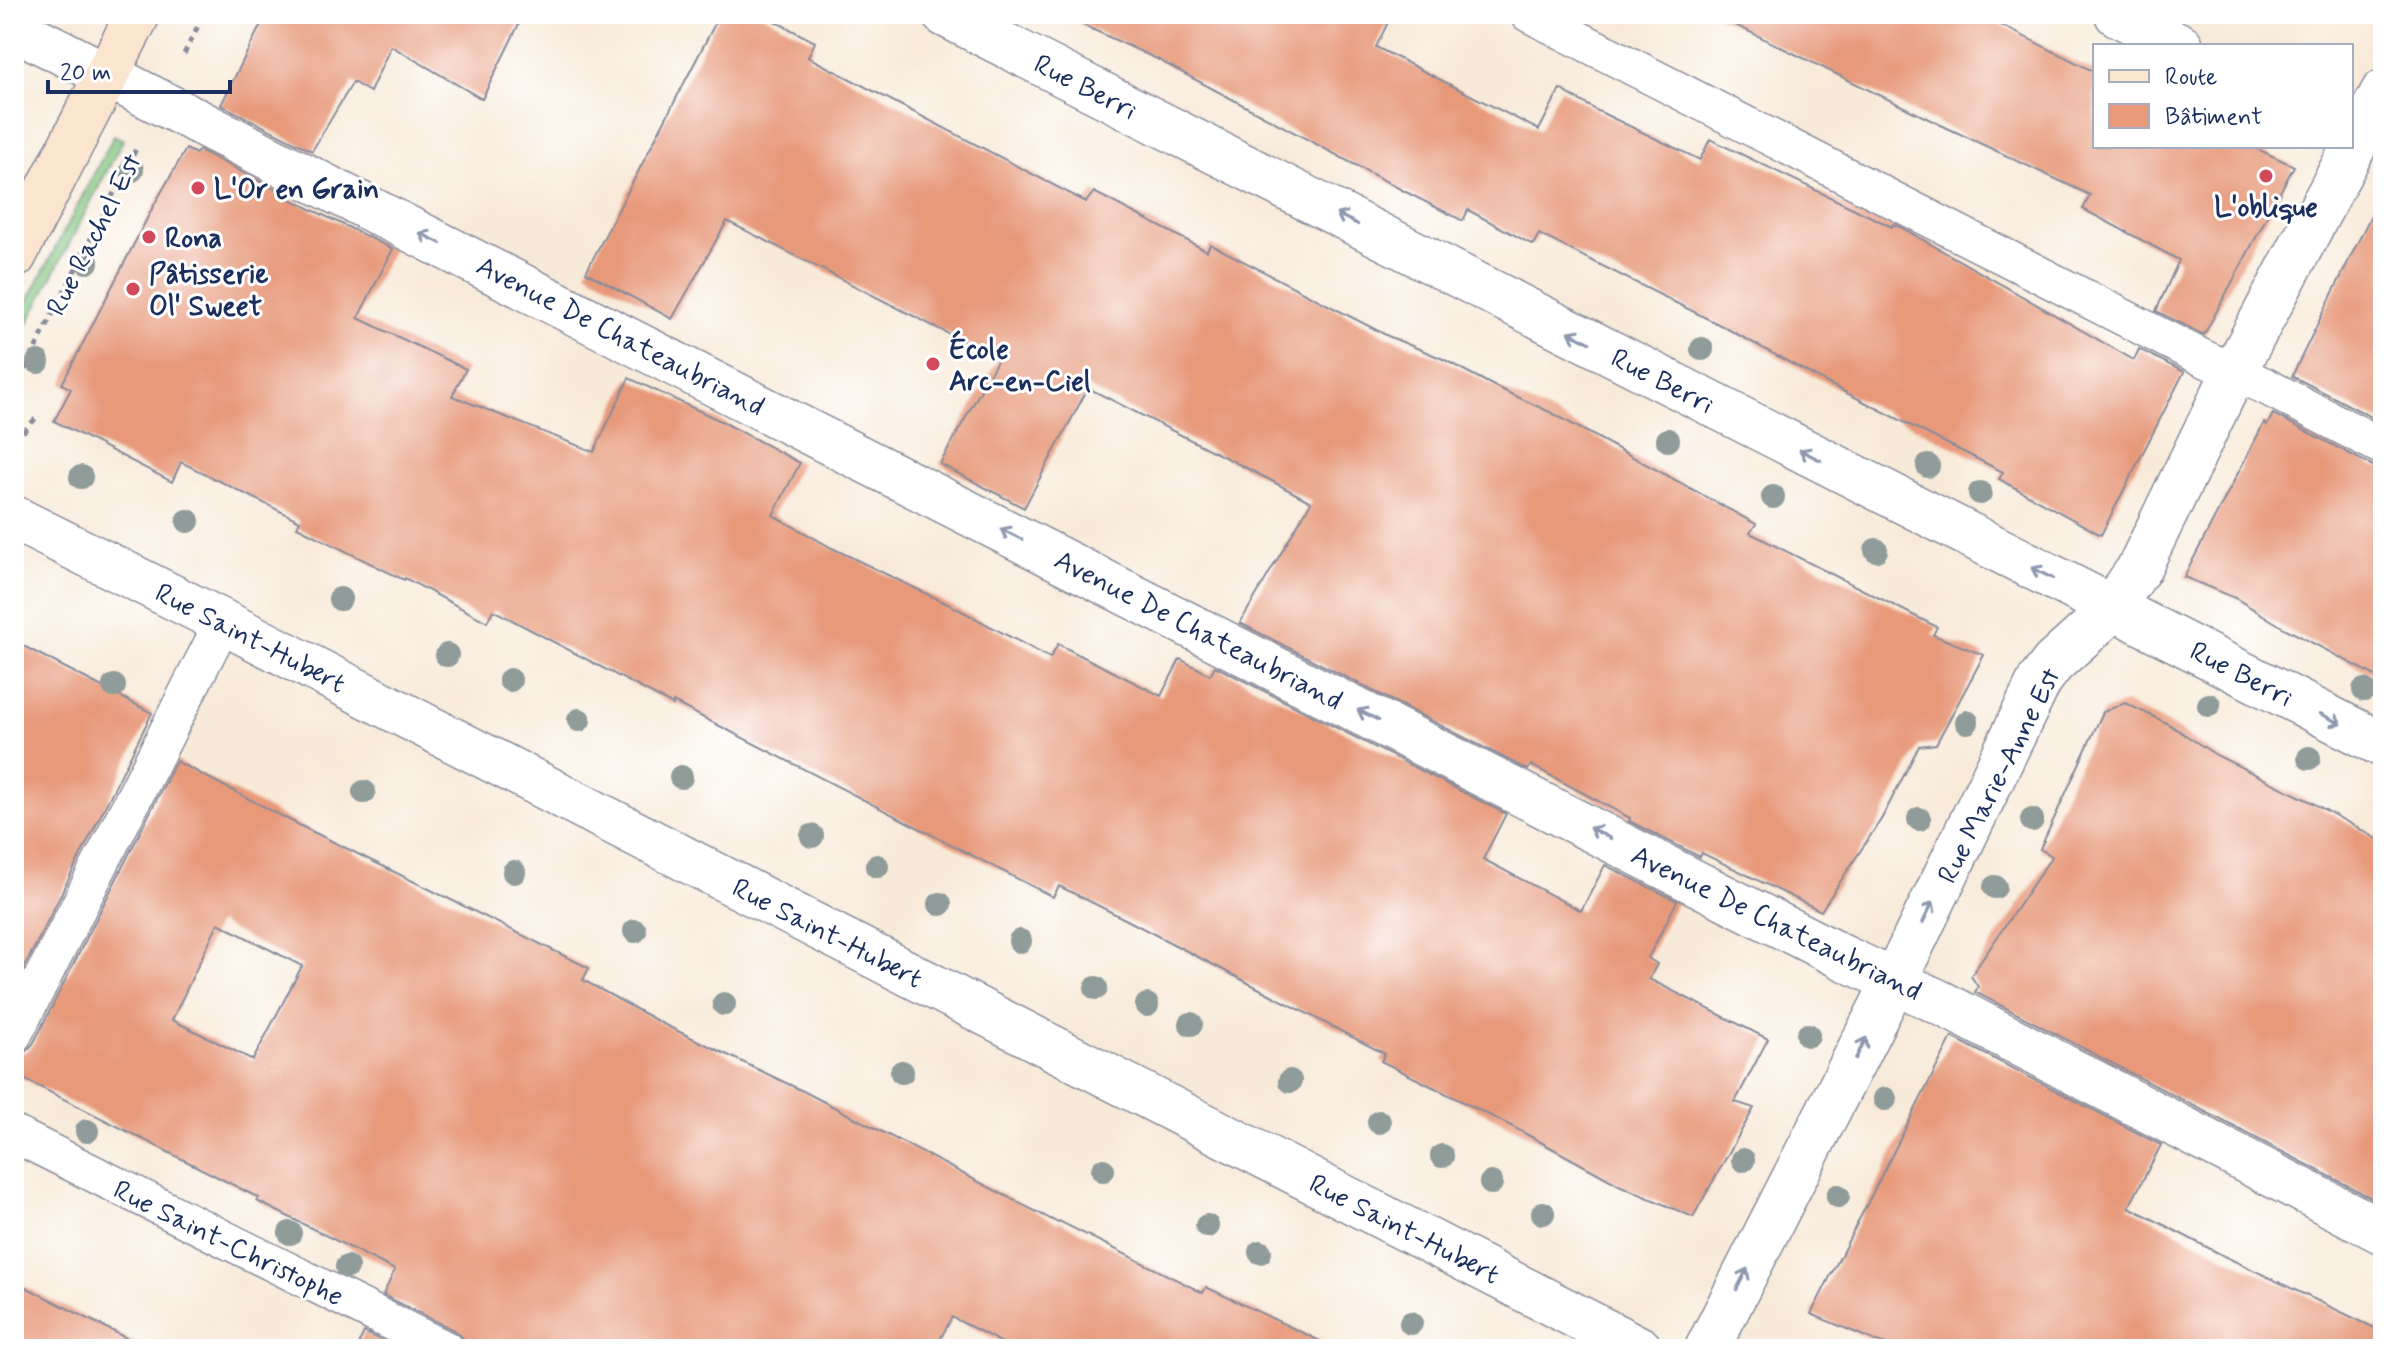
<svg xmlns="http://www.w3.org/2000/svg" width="2397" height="1363" viewBox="0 0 2397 1363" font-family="Mynerve,sans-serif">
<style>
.green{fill:#83c57d;stroke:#4f7a6e;stroke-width:2}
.building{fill:#e7997a;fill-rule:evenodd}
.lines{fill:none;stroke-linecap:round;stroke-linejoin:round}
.service-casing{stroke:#8a8c9b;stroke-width:39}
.minor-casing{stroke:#8a8c9b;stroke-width:47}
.tertiary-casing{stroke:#8a8c9b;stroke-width:47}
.secondary-casing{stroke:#8a8c9b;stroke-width:47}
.path{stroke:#8a8c9b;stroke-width:5;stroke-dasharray:6 6;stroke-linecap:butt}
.service{stroke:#fff;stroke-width:36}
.minor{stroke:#fff;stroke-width:44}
.tertiary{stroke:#fff;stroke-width:44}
.secondary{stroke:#fbe5cf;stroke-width:44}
.tree{fill:#909c9a}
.oneway{stroke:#8d97ae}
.poi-dot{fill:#d1495b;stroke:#fff;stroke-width:3}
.labels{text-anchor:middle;stroke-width:6;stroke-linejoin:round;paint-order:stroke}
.street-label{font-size:28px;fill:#1b2f5e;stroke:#fff}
.poi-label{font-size:28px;font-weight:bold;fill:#1b2f5e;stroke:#fff;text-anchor:start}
</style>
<rect width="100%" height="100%" fill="#fff"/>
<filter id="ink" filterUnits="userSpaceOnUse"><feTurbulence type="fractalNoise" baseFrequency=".0125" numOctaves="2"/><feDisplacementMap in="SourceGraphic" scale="16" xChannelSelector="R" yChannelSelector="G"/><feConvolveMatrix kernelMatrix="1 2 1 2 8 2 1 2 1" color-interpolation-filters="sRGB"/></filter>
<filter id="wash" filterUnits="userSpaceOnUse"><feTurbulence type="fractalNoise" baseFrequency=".006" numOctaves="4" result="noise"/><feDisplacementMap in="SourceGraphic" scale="32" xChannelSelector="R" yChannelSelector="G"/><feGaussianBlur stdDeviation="1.8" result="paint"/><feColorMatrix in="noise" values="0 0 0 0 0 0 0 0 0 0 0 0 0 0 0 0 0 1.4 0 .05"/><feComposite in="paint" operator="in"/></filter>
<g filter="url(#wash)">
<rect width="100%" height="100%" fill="#f8ead8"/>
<path class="green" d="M114,135L123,140L14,350V328Z"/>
<g id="blocks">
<path class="building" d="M266,14H524L482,99L391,46L370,92L353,82L312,151L221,105Z
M720,14H761L815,42L808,57L1086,202L1094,192L1207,251L1210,244L1388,336L1443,359L1494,386L1552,413L1756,524L1750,533L1937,627L1933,635L1984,655L1936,744L1919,746L1882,818L1821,911L1702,853L1700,857L1629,821L1630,818L1531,765L1528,770L1240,623L1311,502L1268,479L1088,388L1024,508L940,464L998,359L727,221L672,319L586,272Z
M1059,14H1392L1376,47L1539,130L1560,89L1598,111L1700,160L1710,139L1892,227L1893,224L1902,228L2134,360L2139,349L2184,372L2101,535L1999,479L2003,472L1827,383L1724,327L1539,234L1533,245L1468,210L1463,221L1402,190L1157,59Z
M1713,14H1979L2095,72V146H2251L2294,166L2204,335L2156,311L2179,260L2083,209L2090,195L1941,125Z
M186,149L196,154L199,150L285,194L284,196L393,249L358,318L466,369L452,396L594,452L629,378L723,422L800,463L773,515L832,548L956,608L1050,658L1058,644L1161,696L1180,659L1210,675L1215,666L1506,814L1483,859L1581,911L1605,865L1677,901L1648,958L1657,964L1649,979L1768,1039L1735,1102L1754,1108L1693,1217L1621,1186L1515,1128L1381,1061L1385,1054L1125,919L1059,886L1053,897L673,702V705L493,610L487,622L405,578L404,580L297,527L300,521L181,462L172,482L54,421L71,389L62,384L154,205Z
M2383,191V423L2292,376Z
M2273,414L2373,466L2383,468V680L2284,628L2235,598L2184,577L2264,423L2267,425Z
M14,641L152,713L14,988Z
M2125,703L2167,723L2216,755L2309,801L2383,842V1204L1975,992L1978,987L1971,976L2052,856L2040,849L2103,712Z
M176,761L297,824L589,968L583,980L663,1024L805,1092L1058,1223L1059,1221L1203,1293L1206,1287L1337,1349H1014L952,1317L935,1349H466L463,1338L454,1330L383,1295L395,1270L257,1201L259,1198L14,1074V1055L25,1052L33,1044ZM218,923L302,966L253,1060L172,1020Z
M1952,1037L2161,1145L2129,1207L2228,1258L2383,1332V1349H1895L1811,1314Z
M14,1281L51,1300L148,1349H14Z
M364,1332L398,1349H356Z"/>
</g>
</g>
<g filter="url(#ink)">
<use href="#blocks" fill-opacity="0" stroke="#8a8c9b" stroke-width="2"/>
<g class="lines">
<g class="service-casing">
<path id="service" d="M1529,14L2203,358L2265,386L2383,447
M14,1034L223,622
M14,1134L445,1349"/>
</g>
<g class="minor-casing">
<path id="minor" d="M944,14L2383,745
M2117,14L2181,46
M14,28L1842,957L1943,1004L2383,1232
M1707,1349L1894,982L2040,680L2053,663L2106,615L2138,570L2234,372L2383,92"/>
</g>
<g class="tertiary-casing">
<path id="tertiary" d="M14,518L223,622L1640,1349"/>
</g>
<g class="secondary-casing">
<path id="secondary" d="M14,256L138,14"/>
</g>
<path class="path" d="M184,54L204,14
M14,391L136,149
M23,432L39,415"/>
<use href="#service" class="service"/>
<use href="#minor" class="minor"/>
<use href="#tertiary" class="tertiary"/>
<use href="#secondary" class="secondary"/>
</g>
<g class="tree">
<circle cx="132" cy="170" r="12"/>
<circle cx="87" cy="262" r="12"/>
<circle cx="1702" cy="349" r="12"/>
<circle cx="38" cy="362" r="12"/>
<circle cx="1668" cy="440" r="12"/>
<circle cx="1928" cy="466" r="12"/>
<circle cx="81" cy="477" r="12"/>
<circle cx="1980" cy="493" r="12"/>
<circle cx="1773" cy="497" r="12"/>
<circle cx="188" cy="521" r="12"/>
<circle cx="1876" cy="550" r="12"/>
<circle cx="340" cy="599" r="12"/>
<circle cx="447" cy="655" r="12"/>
<circle cx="510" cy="680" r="12"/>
<circle cx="114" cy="686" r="12"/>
<circle cx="2364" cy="690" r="12"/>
<circle cx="2209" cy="705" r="12"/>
<circle cx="579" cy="720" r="12"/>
<circle cx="1967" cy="722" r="12"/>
<circle cx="2309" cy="758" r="12"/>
<circle cx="681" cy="777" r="12"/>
<circle cx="364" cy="792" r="12"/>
<circle cx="1919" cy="819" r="12"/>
<circle cx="2032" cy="820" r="12"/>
<circle cx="812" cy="836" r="12"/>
<circle cx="877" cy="866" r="12"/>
<circle cx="514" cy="872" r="12"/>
<circle cx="1995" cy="887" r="12"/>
<circle cx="940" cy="904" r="12"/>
<circle cx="635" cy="931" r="12"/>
<circle cx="1020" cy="941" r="12"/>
<circle cx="1096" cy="988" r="12"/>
<circle cx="724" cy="1004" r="12"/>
<circle cx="1147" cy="1005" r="12"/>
<circle cx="1191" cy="1024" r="12"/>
<circle cx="1808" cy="1035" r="12"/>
<circle cx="902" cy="1072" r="12"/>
<circle cx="1290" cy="1081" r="12"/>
<circle cx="1885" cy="1099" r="12"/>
<circle cx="1379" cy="1122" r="12"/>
<circle cx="87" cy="1131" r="12"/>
<circle cx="1442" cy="1156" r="12"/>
<circle cx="1743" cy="1160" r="12"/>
<circle cx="1103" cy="1170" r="12"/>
<circle cx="1491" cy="1183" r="12"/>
<circle cx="1838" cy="1196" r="12"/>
<circle cx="1543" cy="1213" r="12"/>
<circle cx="1207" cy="1226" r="12"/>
<circle cx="290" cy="1233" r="12"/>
<circle cx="1260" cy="1252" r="12"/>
<circle cx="347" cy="1267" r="12"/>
<circle cx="1411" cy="1323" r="12"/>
</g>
<defs><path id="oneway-shaft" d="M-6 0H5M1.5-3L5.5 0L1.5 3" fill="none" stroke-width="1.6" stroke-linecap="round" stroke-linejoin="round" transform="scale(2)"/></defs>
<g class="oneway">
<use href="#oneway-shaft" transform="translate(1347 219) rotate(-153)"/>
<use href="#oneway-shaft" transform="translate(430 238) rotate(-153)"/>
<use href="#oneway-shaft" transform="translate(1579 337) rotate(-153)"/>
<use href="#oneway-shaft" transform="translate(1810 455) rotate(-153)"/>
<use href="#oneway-shaft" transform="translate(1011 534) rotate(-153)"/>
<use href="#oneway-shaft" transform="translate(2042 573) rotate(-153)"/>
<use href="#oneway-shaft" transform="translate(1368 715) rotate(-153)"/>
<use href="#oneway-shaft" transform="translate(2331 719) rotate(27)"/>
<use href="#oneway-shaft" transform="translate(1600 833) rotate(-153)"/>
<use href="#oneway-shaft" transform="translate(1928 912) rotate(-64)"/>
<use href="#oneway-shaft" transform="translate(1861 1048) rotate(-63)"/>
<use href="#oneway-shaft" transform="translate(1742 1279) rotate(-63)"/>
</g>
</g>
<g class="poi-dot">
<circle cx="2266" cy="176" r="8"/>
<circle cx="198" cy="188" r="8"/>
<circle cx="149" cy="237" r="8"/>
<circle cx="133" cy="289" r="8"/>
<circle cx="933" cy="364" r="8"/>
</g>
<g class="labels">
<g class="street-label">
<text transform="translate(1086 86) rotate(27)" y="10">Rue Berri</text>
<text transform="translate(93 234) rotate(-63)" y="10">Rue Rachel Est</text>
<text transform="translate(621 335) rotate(27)" y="10">Avenue De Chateaubriand</text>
<text transform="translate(1663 380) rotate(27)" y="10">Rue Berri</text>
<text transform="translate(1199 629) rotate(27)" y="10">Avenue De Chateaubriand</text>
<text transform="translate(251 637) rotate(27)" y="10">Rue Saint-Hubert</text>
<text transform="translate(2242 673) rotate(27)" y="10">Rue Berri</text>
<text transform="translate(1998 775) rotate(-63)" y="10">Rue Marie-Anne Est</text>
<text transform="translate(1777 922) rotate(26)" y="10">Avenue De Chateaubriand</text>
<text transform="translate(828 932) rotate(27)" y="10">Rue Saint-Hubert</text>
<text transform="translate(1405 1228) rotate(27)" y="10">Rue Saint-Hubert</text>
<text transform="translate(229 1242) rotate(26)" y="10">Rue Saint-Christophe</text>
</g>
<g class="poi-label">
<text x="214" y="198">L'Or en Grain</text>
<text x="2266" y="216" text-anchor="middle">L'oblique</text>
<text x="165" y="247">Rona</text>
<text x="149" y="283">Pâtisserie<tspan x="149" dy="32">Ol' Sweet</tspan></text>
<text x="949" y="358">École<tspan x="949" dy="32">Arc-en-Ciel</tspan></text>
</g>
</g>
<rect width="2397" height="1363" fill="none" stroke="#fff" stroke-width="48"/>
<rect x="2093" y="44" width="260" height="104" fill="#ffffff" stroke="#a4acbf" stroke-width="2"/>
<rect x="2109" y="70" width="40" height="12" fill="#fbe5cf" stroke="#a4acbf" stroke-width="2"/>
<text x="2165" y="84" font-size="24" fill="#1b2f5e">Route</text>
<rect x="2109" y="104" width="40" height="24" fill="#e7997a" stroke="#a4acbf" stroke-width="2"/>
<text x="2165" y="124" font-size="24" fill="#1b2f5e">Bâtiment</text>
<path d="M48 80v12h182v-12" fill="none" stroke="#1b2f5e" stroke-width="4"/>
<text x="60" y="80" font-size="24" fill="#1b2f5e" stroke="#ffffff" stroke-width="6" paint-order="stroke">20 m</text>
</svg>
